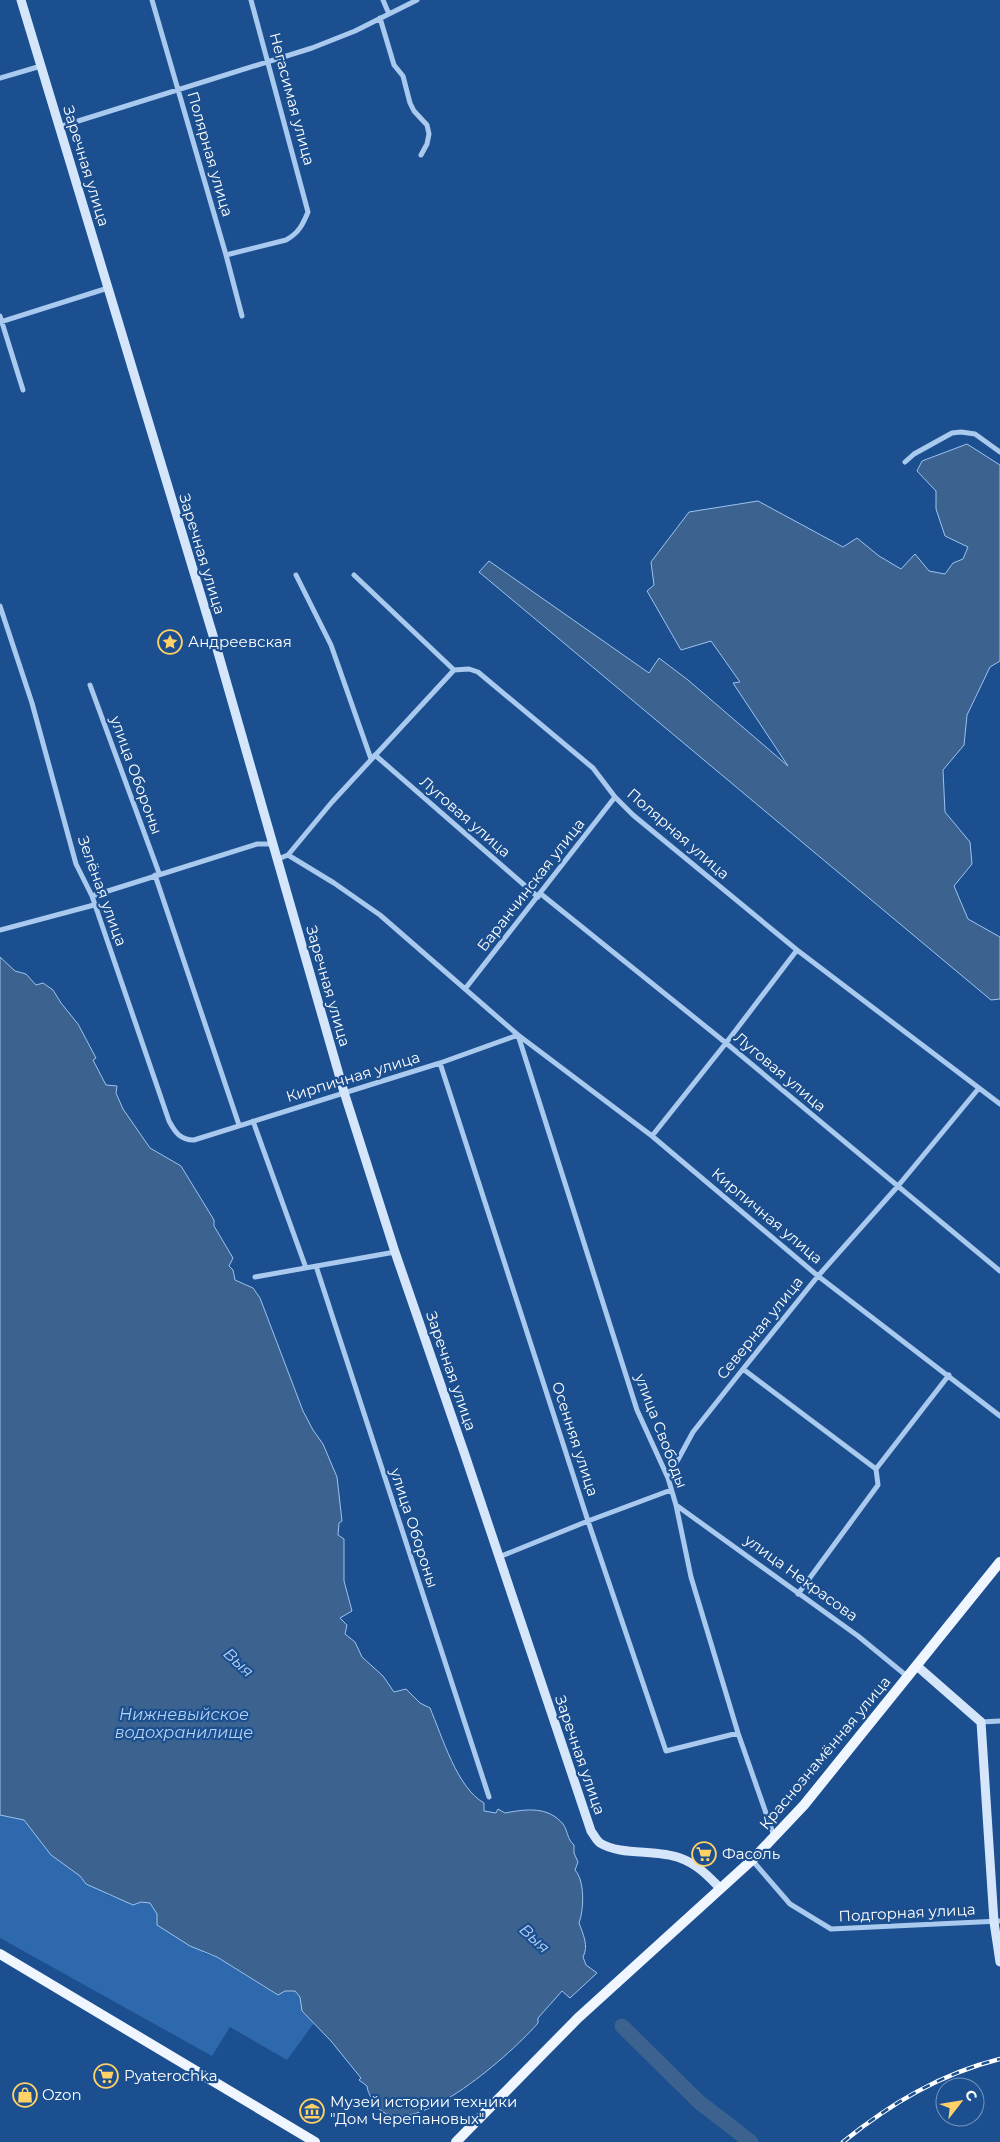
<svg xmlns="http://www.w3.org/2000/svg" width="1000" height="2142" viewBox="0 0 1000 2142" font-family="Montserrat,sans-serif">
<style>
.green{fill:#2e69ad}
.water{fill:#3c6290;stroke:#9cc4f0}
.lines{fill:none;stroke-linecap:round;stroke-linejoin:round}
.river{stroke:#3c6290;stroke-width:15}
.street{stroke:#a9c9ee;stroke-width:5}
.secondary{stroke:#d6e6fa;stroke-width:9}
.primary{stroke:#f0f6ff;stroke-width:10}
.rail-casing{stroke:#fff;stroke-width:4.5}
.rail{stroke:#1b4f8f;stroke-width:2.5;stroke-dasharray:8;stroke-linecap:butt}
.labels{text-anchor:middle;stroke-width:4.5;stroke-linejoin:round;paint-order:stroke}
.street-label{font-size:15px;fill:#fff;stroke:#1b4f8f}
.poi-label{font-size:15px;fill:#fff;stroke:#1b4f8f;text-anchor:start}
.water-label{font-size:16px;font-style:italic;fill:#b5d3f5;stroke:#1b4f8f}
</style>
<rect width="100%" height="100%" fill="#1b4f8f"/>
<path class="green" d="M0,1815L24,1820L51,1855L80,1876L86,1884L99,1889L110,1896L150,1903L157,1914L205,1954L217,1957L277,1995L285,1991H295L300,1997L302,2012L314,2023L287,2060L230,2027L212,2056L0,1938Z"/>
<path class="water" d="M967,444L1000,465V661L990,667L967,715L964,745L943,770L945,812L970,842L972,864L954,886L968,919L1000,937V999L991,1000L479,572L489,561L649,673L659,658L688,680L788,766L733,683L740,682L711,641L681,650L647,591L654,585L651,562L689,512L758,501L843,547L857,538L879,556L901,569L915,554L929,571L945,574L953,563L963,559L968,547L945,536L936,509V491L917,471L922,461Z
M0,957L15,971L26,974L36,985L43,983L53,990L61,1003L78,1024L96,1058L93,1060L106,1085L117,1086L116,1093L123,1109L150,1148L181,1166L214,1220V1226L233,1258L229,1266L233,1270L235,1280L253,1288L260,1298L303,1411L313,1430L323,1444L337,1477L342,1521L339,1523L338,1535L344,1539V1581L352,1611L340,1618L347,1625L345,1634L355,1642L362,1657L383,1676L394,1692L406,1689L420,1703L430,1708C442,1736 457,1788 484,1803V1811L496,1813L498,1809L505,1813C526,1809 548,1806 563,1824C568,1831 567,1839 574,1845V1853L578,1862L575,1870C585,1881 584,1909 579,1923C583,1934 589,1946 583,1957L586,1965L597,1973L570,1998L562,1991L538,2018V2023C515,2050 415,2142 379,2109C374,2102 368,2095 367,2086L359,2080L361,2078L331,2041L302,2011L300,1997L295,1991H285L278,1995L217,1957L190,1946L157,1925V1914L150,1903L141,1902L133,1905L86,1884L80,1876L51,1855L24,1820L0,1815Z"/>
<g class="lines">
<path class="river" d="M622,2026L699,2102L751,2142"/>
<path class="street" d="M152,0L226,255L242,316
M383,0L389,14
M380,18L394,65L403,76L410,103L414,111L427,125L429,134L427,144L421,155
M0,78L41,66
M59,127L312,48L355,31L417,0
M226,255L286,240C299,233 303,224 308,212L251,0
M0,316L23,390
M0,322L108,288
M905,462L914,454L952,433L961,432L975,434L1000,452
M296,575L331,645L371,759
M354,575L454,670L469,669L478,672L593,768L615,797L633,815L797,950L1000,1104
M0,606L32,703L76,864L92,896L169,1121C175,1132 180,1140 194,1140L440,1063L518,1035L637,1410L668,1478L676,1505L691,1577L738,1733L774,1836
M90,685L159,873
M375,755L538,897
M288,855L332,802L454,670
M278,859L288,855L334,883L380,915L518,1035L652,1136L818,1276L1000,1416
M155,875L239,1125
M541,894L726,1043L1000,1271
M92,896L257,844H273
M0,930L94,905
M465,989L615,797
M440,1063L588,1521L666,1751L738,1733
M253,1121L306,1268
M652,1136L726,1043L797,950
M316,1266L489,1797
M255,1277L395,1252
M743,1369L876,1469
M668,1478L693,1432L743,1369L818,1276L898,1186L979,1088
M676,1505L858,1636L908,1677
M499,1557L588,1521L671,1490
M798,1594L878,1485L876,1469L949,1375
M981,1722L1000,1721
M752,1860L790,1904L831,1929L1000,1921"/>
<path class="secondary" d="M21,0L215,642L344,1092L395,1252L465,1455L591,1831C594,1835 596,1840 600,1843C621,1856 656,1849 680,1858C697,1864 708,1876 720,1888
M917,1666L981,1722L994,1922L1000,1962"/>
<path class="primary" d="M0,1954L315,2142
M456,2142L578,2018L752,1860L804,1805L1000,1562"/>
<g class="rail-casing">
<path id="rail" d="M843,2142C890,2104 940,2074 1000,2059"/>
</g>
<use href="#rail" class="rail"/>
</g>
<defs>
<g id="sight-ring" transform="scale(1.25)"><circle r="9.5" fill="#1b4f8f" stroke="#ffd166" stroke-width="1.5"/><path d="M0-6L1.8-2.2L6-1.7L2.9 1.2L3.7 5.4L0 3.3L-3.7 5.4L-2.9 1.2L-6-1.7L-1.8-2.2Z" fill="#ffd166"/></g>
<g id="supermarket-ring" transform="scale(1.25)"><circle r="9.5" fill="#1b4f8f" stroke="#ffd166" stroke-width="1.5"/><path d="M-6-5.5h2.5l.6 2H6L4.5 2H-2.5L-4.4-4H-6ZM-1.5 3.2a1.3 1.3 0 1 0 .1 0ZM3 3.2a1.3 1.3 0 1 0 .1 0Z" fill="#ffd166"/></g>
<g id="shop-ring" transform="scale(1.25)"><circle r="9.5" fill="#1b4f8f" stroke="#ffd166" stroke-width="1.5"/><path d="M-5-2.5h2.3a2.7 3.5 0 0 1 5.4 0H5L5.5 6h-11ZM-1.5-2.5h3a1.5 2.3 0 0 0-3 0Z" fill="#ffd166"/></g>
<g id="museum-ring" transform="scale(1.25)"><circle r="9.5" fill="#1b4f8f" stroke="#ffd166" stroke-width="1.5"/><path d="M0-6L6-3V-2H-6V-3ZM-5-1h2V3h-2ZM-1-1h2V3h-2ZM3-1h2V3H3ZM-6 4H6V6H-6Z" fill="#ffd166"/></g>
</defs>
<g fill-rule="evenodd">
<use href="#sight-ring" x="170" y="642"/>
<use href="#supermarket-ring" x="704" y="1854"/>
<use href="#supermarket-ring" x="106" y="2076"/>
<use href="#shop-ring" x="25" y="2095"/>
<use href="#museum-ring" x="312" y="2111"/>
</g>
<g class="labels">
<g class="street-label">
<text transform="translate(292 99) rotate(75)" y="5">Негасимая улица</text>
<text transform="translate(210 154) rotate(74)" y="5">Полярная улица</text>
<text transform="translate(86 166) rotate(73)" y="5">Заречная улица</text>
<text transform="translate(202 554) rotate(73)" y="5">Заречная улица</text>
<text transform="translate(136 775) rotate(70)" y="5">улица Обороны</text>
<text transform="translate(465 817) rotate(41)" y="5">Луговая улица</text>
<text transform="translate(678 834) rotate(41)" y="5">Полярная улица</text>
<text transform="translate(531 885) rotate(-52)" y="5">Баранчинская улица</text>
<text transform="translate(102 891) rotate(70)" y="5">Зелёная улица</text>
<text transform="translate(328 986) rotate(74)" y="5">Заречная улица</text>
<text transform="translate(780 1072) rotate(40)" y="5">Луговая улица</text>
<text transform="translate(353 1077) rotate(-17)" y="5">Кирпичная улица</text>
<text transform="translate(767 1216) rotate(40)" y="5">Кирпичная улица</text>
<text transform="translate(760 1328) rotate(-51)" y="5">Северная улица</text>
<text transform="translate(451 1371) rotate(71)" y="5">Заречная улица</text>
<text transform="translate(661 1431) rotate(69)" y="5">улица Свободы</text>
<text transform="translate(575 1439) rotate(72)" y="5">Осенняя улица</text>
<text transform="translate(414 1528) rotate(72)" y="5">улица Обороны</text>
<text transform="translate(801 1578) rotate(36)" y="5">улица Некрасова</text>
<text transform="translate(825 1753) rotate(-50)" y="5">Краснознамённая улица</text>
<text transform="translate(580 1755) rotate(71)" y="5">Заречная улица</text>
<text transform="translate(907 1913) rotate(-3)" y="5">Подгорная улица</text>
</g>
<g class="poi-label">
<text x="188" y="647">Андреевская</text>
<text x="722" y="1859">Фасоль</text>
<text x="124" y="2081">Pyaterochka</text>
<text x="42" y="2100">Ozon</text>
<text x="330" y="2107">Музей истории техники<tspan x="330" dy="17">"Дом Черепановых"</tspan></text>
</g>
<g class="water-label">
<text transform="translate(239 1662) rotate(43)" y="6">Выя</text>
<text x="184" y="1720">Нижневыйское<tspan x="184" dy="18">водохранилище</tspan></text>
<text transform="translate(535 1938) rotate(43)" y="6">Выя</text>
</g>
</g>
<g transform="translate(960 2102) rotate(59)"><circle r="24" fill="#1b4f8f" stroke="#7695bc"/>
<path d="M0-4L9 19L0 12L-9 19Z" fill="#ffd166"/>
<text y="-8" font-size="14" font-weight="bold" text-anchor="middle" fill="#ffffff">С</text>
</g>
</svg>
